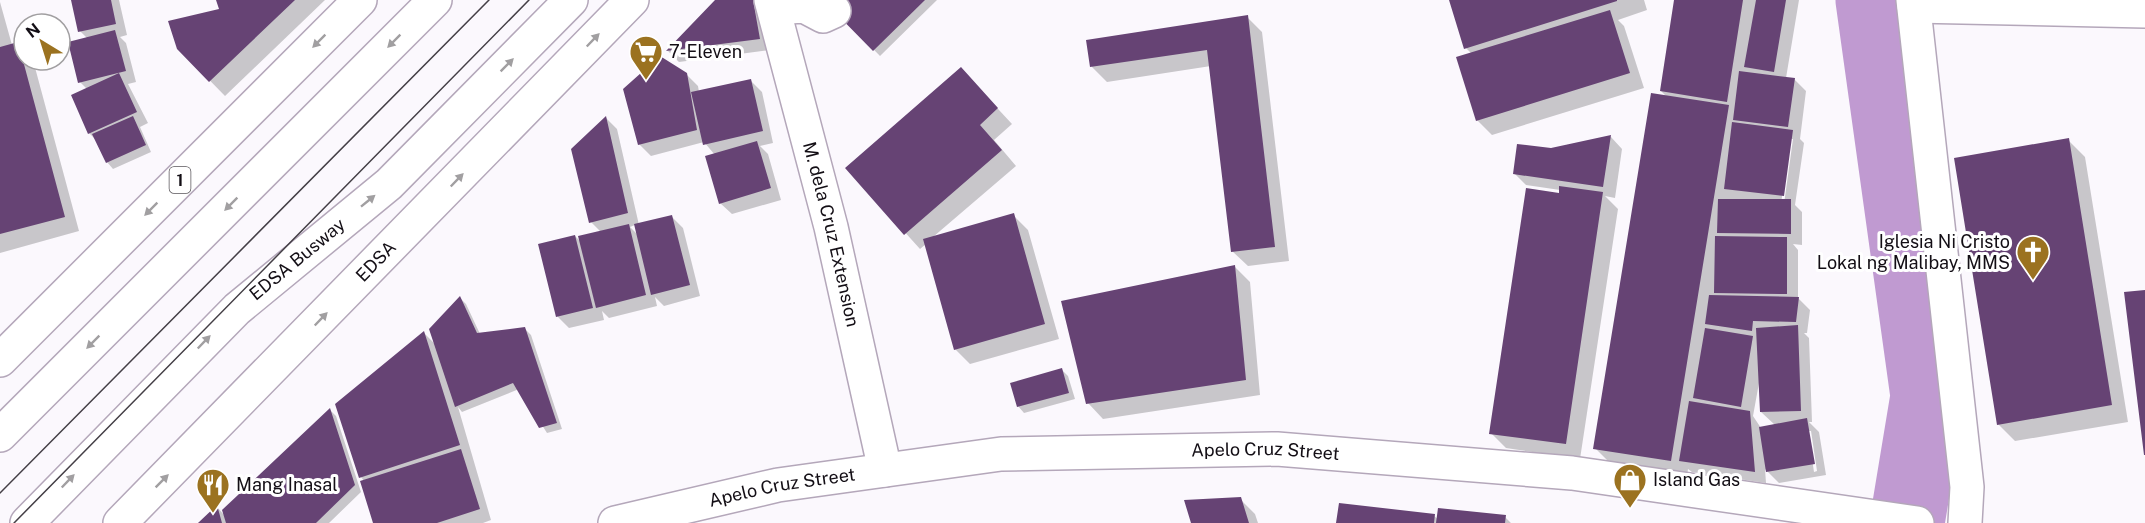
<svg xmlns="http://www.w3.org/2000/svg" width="2145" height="523" viewBox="0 0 2145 523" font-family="'Public Sans',sans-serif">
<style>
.shadow{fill:#0003;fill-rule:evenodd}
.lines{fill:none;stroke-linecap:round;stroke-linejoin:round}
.river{stroke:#c09ad1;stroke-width:75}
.building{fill:#664374}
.minor-casing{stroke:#b4a7ba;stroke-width:36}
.highway-casing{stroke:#b4a7ba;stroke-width:36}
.minor{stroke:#fff;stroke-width:33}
.highway{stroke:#fff;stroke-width:33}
.tram{stroke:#443f46;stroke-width:1.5}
.oneway{fill:#a19fa1}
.labels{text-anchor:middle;stroke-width:6;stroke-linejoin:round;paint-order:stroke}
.shield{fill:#fff;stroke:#5a565b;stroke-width:1.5}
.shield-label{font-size:16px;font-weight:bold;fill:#130e15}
.poi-label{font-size:18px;fill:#130e15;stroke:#fff;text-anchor:start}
.street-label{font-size:18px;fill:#130e15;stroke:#fff}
</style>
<rect width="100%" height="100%" fill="#fbf8fd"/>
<path class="shadow" d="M73,0H119L127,35L120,37L126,43L136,82L128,84L148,123L140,127L151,152L113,169L107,162L97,141L89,133L87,89L80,82L87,38L80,31Z
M218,0H325L225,96L178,48L221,10Z
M717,0H759L770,50L679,62L668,51Z
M825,0H937L880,56Z
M1451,0H1644L1647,10L1618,20L1624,26L1644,88L1492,135L1477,120L1472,54L1466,48Z
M1676,0H1799L1786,78L1794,79L1806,91L1800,139L1804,143L1795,205L1802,212V245L1793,244L1798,250V298L1810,310L1807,333H1804L1809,338L1812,422H1809L1819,432L1826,475L1779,483L1765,469L1766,483L1692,472L1688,469L1687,477L1612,465L1595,448L1667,97L1661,91ZM1790,139H1793L1784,204H1781ZM1759,383L1761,412L1775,425L1761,428L1753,416ZM1808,431H1811L1817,471L1814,472Z
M0,2L12,45L17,43L24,50V60H33L79,231L0,253Z
M1247,17L1262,32L1289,261L1248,266L1232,251L1211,66L1107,82L1092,67L1088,42Z
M961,69L1012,124L994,140L1016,166L933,237L1013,215L1028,230L1059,339L970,364L955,349L926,244L920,249L847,168Z
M686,74L698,86L699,92L750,80L762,92L773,143L760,146L768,154L781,200L732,214L720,203L715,155L704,142L651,156L639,144Z
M606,118L617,129L639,225L671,216L683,228L700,296L664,306L655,297L657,306L609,318L602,311L604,320L569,328L558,317L540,245L575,236L582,243L601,232L591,222ZM635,225L638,235L630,227Z
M1611,137L1622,149L1615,198L1605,196L1618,209L1580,459L1506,448L1491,433L1560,190L1526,185L1514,173L1551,150Z
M2068,140L2085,157L2128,422L2015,441L1998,424Z
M1235,267L1250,282L1260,395L1103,419L1088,403Z
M460,298L466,304L480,334L524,328L531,335L562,429L547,433L519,389L462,412L458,407L491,520L483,523H375L364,481L361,477L424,333L436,345Z
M1062,370L1068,376L1075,399L1024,413L1018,406Z
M330,410L336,416L361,492L329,523H201L217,507L225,516Z
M1240,499L1255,514L1258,523H1193Z
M1434,516L1438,519L1505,517L1511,523H1338Z"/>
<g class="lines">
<path class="river" d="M1873,0L1928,396L1907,523"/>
</g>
<path class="building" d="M71,0H111L116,24L78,32Z
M216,0H295L209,82L177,49L168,21L219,9Z
M715,0H753L760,39L666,51Z
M823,0H925L873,51Z
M1449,0H1617V1L1464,49Z
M1674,0H1743L1727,102L1660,91Z
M1756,0H1786L1774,72L1744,67Z
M1610,10L1630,73L1476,121L1456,57Z
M1248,15L1275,247L1231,252L1207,50L1090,67L1086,40Z
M115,30L126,71L78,83L68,42Z
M18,42L65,217L0,234V47Z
M660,56L687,73L697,130L638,145L623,89Z
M961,67L998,108L980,125L1002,150L904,235L845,168Z
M1739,71L1795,78L1788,127L1733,120Z
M119,73L137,112L88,134L71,95Z
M751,79L763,131L703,145L691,92Z
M1651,93L1729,105L1671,461L1593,449Z
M133,116L146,145L106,163L92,134Z
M606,116L628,213L589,223L571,149Z
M1732,122L1793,130L1784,196L1724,189Z
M1611,135L1603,187L1513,174L1517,144L1551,148Z
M2069,138L2112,405L1997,425L1954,158Z
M757,141L771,188L719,204L705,156Z
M1559,186L1603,192L1566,444L1489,434L1526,188L1559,193Z
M1718,199H1791V234L1717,233Z
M1014,213L1045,324L954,350L923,239Z
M672,215L690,285L651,295L634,224Z
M629,224L646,295L596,308L578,236Z
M575,235L593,308L556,317L538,244Z
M1715,236L1787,237V294L1714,293Z
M1235,265L1246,380L1086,404L1061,301Z
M2145,290V455H2144L2124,292Z
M1709,295L1799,297L1796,322L1753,321L1752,331L1705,324Z
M460,296L477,333L525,327L557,423L539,428L513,383L455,407L429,329Z
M1798,325L1801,411L1760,412L1756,328Z
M1705,328L1753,336L1741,407L1693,398Z
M424,331L460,445L359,478L335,404Z
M1062,368L1069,393L1017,407L1010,383Z
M1689,401L1750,411L1755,472L1679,461Z
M330,408L355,485L316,523H226L222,510Z
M1807,418L1815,464L1766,472L1759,427Z
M461,449L480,509L437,523H373L360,481Z
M1241,497L1249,523H1191L1184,500Z
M1339,503L1435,514L1434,523H1336Z
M217,505L222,523H198Z
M1438,508L1506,515L1505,523H1436Z"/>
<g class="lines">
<g class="minor-casing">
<g id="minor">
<path id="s1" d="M771,0L831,227L885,470"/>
<path d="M1913,0L1967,487L1965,523"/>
<path d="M1914,6L2145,11"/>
<path d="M774,8L804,6L823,16L834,11"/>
<path id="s2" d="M27,523L237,309L389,184L571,0"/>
<path id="s3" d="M615,523L778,485L1001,454L1277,449L1572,473L1917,523"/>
</g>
</g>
<g class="highway-casing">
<g id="highway">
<path d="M0,360L360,0"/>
<path d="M0,435L435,0"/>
<path id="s4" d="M120,523L632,0"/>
</g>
</g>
<use href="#minor" class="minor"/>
<use href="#highway" class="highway"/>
<path class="tram" d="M0,493L489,0
M14,523L529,0"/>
</g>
<defs><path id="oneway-solid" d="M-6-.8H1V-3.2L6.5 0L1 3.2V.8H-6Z" transform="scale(1.5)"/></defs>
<g class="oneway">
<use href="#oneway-solid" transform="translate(593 40) rotate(-46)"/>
<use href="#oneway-solid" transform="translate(319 41) rotate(135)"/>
<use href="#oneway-solid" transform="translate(394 41) rotate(135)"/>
<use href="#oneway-solid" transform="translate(507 65) rotate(-45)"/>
<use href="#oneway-solid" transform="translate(457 180) rotate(-46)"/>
<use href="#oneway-solid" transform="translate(368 201) rotate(-39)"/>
<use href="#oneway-solid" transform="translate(231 204) rotate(135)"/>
<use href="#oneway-solid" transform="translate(151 209) rotate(135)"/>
<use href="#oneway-solid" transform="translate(321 319) rotate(-46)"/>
<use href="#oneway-solid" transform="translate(93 342) rotate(135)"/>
<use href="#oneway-solid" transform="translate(204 342) rotate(-46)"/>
<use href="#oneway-solid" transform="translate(68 481) rotate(-46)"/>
<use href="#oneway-solid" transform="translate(162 481) rotate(-45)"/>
</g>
<defs>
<g id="supermarket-pin" transform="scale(1.725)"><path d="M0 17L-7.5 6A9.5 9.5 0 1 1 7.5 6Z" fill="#9b7220" stroke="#fff"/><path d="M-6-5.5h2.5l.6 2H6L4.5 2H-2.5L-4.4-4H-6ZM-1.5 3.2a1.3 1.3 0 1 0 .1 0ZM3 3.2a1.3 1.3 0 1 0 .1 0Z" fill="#fff"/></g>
<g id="church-pin" transform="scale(1.725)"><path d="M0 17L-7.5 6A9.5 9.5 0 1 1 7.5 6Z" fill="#9b7220" stroke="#fff"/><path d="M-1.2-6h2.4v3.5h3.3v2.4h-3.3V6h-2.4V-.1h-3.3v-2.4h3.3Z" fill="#fff"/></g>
<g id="shop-pin" transform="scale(1.725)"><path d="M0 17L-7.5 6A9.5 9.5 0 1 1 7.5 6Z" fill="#9b7220" stroke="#fff"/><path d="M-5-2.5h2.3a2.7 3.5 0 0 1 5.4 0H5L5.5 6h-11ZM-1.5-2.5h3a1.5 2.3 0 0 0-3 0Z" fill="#fff"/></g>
<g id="restaurant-pin" transform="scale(1.725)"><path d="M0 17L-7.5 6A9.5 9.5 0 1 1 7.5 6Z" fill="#9b7220" stroke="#fff"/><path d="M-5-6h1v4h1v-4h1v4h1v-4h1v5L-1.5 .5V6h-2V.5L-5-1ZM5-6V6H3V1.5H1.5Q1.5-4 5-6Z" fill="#fff"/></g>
</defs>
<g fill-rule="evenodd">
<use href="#supermarket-pin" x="646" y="52"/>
<use href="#church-pin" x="2033" y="252"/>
<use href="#shop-pin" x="1630" y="480"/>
<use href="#restaurant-pin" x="213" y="485"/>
</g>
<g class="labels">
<rect class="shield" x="169.5" y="167" width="21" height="26" rx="4.5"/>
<g class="shield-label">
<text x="180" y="186">1</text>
</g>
<g class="poi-label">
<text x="669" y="58">7-Eleven</text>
<text x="2010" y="248" text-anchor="end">Iglesia Ni Cristo<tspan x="2010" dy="21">Lokal ng Malibay, MMS</tspan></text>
<text x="1653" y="486">Island Gas</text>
<text x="236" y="491">Mang Inasal</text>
</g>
<g class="street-label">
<text dy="6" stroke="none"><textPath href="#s1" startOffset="242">M. dela Cruz Extension</textPath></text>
<text dy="6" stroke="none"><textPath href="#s2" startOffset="378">EDSA Busway</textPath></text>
<text dy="6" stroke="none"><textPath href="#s4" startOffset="366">EDSA</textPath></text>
<text dy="6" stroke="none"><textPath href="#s3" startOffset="657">Apelo Cruz Street</textPath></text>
<text dy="6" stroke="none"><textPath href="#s3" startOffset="171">Apelo Cruz Street</textPath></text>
</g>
</g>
<g transform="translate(42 42) rotate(322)"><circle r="28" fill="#ffffff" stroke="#a19fa1" stroke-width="1.5"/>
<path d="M0-4.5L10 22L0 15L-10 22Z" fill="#9b7220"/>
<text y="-9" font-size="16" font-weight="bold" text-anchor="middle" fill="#130e15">N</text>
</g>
</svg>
